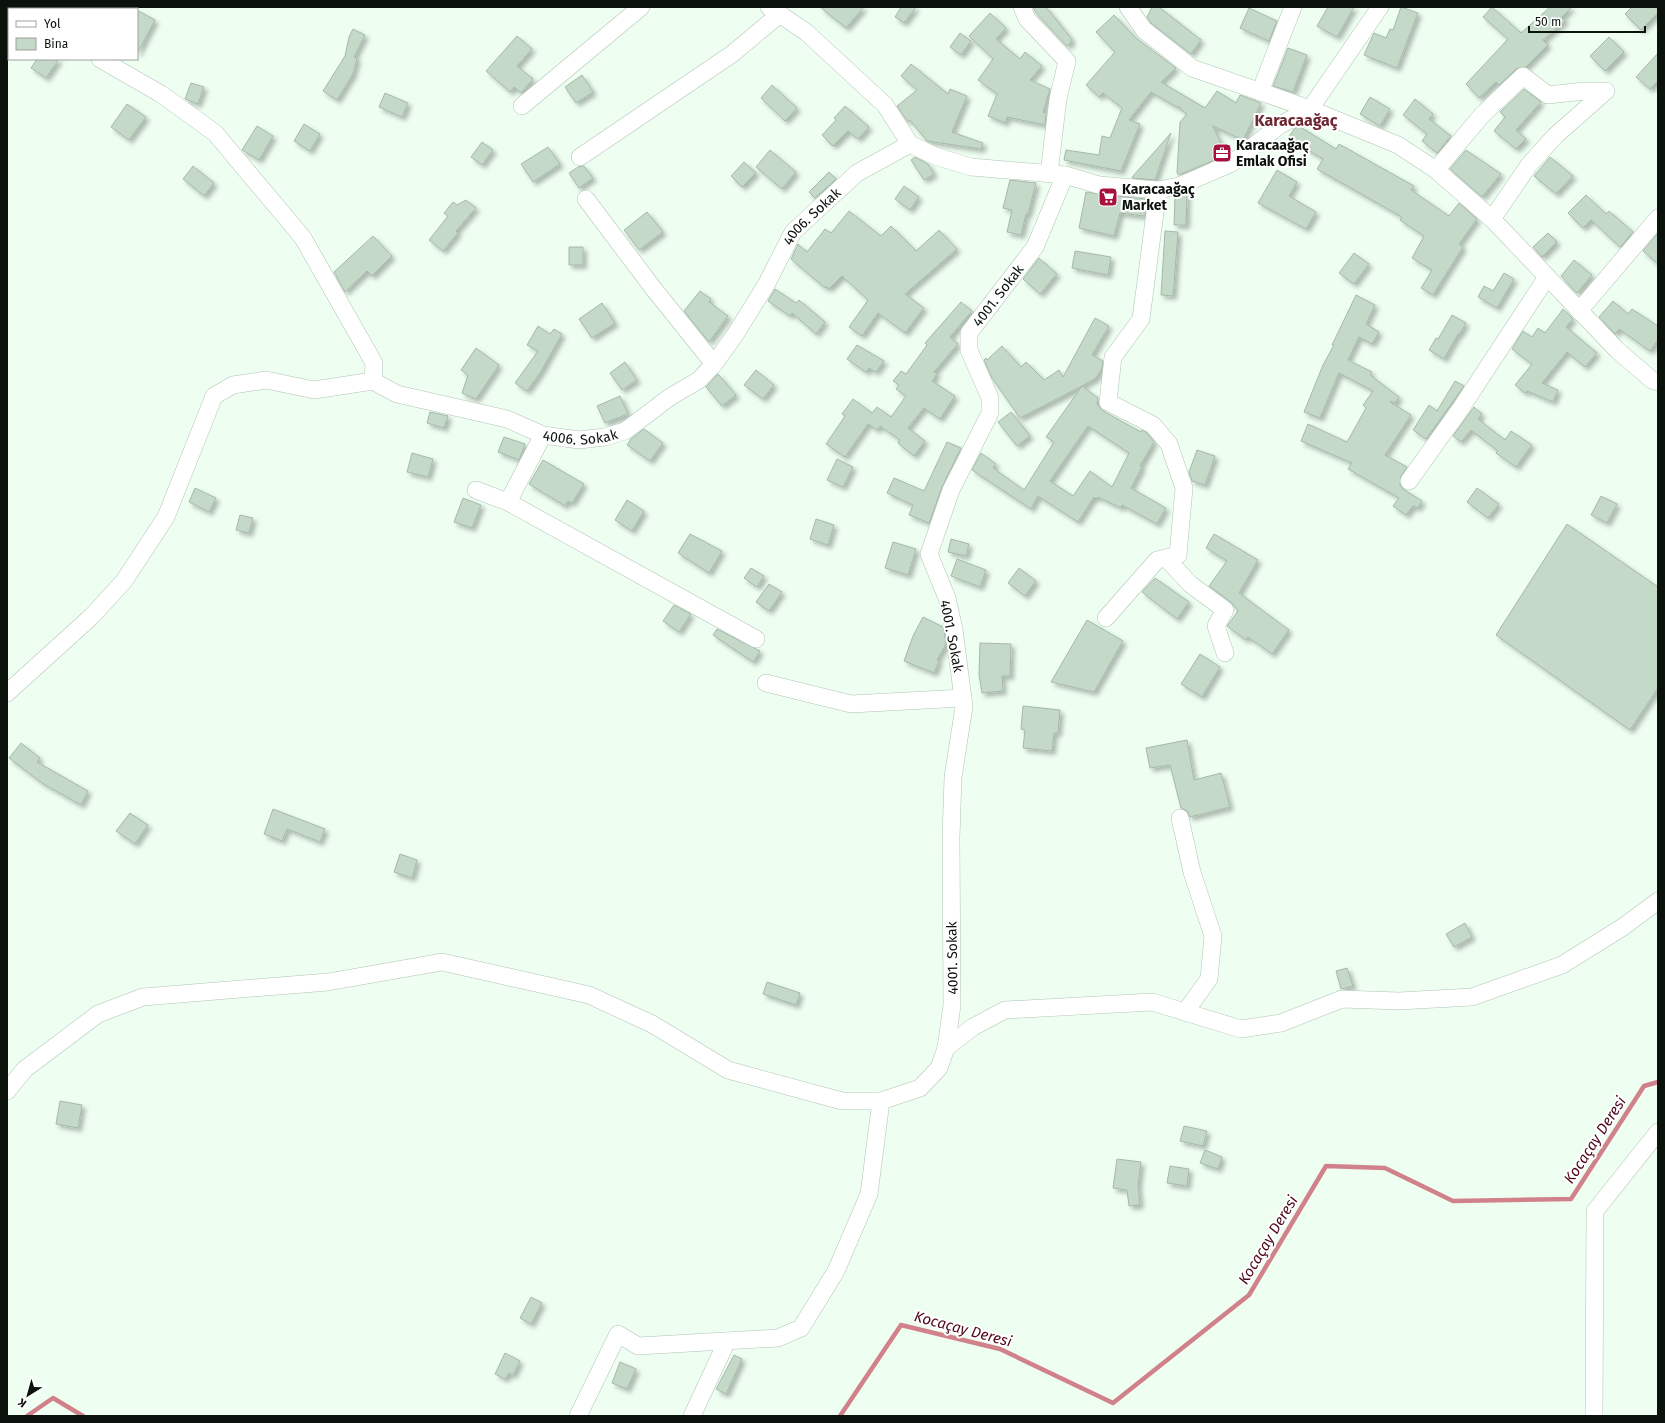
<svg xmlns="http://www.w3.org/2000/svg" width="1665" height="1423" viewBox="0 0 1665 1423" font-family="'Fira Sans',sans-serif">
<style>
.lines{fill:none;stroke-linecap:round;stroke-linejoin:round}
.stream{stroke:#d0818a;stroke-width:4.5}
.building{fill:#c5d9c9;stroke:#a5b9aa;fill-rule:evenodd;filter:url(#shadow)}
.minor-casing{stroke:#b1c4b5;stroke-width:18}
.minor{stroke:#fff;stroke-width:17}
.labels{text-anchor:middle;stroke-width:4;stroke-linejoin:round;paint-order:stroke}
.poi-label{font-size:14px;font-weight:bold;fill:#0b120c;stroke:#fff;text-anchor:start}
.street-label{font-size:14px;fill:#0b120c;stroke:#fff}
.water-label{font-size:15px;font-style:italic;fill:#50071a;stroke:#fff}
.quarter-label{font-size:16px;font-weight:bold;fill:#6d2733;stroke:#fff}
</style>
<defs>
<filter id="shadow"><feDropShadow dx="3.5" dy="3.5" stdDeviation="2" flood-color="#0004"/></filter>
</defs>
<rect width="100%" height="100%" fill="#eefef1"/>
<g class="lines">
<path class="stream" d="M27,1416L53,1398L83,1416
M840,1416L901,1325L1000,1349L1113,1403L1249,1295L1326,1166L1385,1168L1453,1201L1571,1199L1644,1086L1658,1082"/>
</g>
<path class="building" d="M820,7H864L846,28Z
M901,7H916L904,23L895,17Z
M1033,7H1046L1071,38V43L1067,46L1036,13Z
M1152,7H1159L1201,40L1191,54L1151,23L1147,17Z
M1328,7H1354L1337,37L1317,26Z
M1401,7L1418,13L1397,68L1364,55L1374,33L1386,38L1390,29L1393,30Z
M1492,7L1521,33L1550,7H1572L1562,17L1565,21L1543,40L1548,45L1526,67L1516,69L1499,85L1496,82L1479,98L1466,84L1508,39L1483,17Z
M1632,7H1658V13L1641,30L1625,14Z
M1249,8L1277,21L1269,41L1240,28Z
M137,10L155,20L137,54Z
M990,13L1006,28L996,39L1020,59L1025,52L1042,66L1030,80L1050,89L1043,112L1046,113L1045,125L1007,117L1005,123L988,116L997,94L978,80L993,59L969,36Z
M1114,15L1136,38L1176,68L1161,82L1205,108L1217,91L1236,103L1240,95L1261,103L1243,140L1213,126L1226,155L1179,175L1177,173L1180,122L1187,114L1181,110V108L1175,106L1151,92L1129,120L1140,124L1121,171L1064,160L1066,150L1099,155L1102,136L1110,138L1122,108L1103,93L1099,97L1086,85L1115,52L1096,32Z
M353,29L365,35L354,57L357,58L353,74L337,100L323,91L345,56L349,37Z
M960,33L971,41L961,55L950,47Z
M517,36L532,49L517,66L533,79L521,93L514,87L510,92L486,71Z
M1609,37L1624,52L1605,71L1590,56Z
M1288,48L1307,55L1293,92L1273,86Z
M1658,53V81L1650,89L1636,77Z
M37,59H59L46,78L31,68Z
M911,64L948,94L950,89L967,96L952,132L983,143L981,149L927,141L910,120L908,122L897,106L917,90L901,76Z
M582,75L593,92L576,103L565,87Z
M191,83L204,87L198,104L185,99Z
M772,85L797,108L785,121L761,98Z
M1524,89L1541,102L1516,130L1526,139L1516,149L1494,131L1505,117L1500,112Z
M385,93L408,103L402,117L379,107Z
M1370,97L1390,109L1380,126L1360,114Z
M1415,99L1433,114L1429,119L1451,136L1437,153L1422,141L1427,134L1403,115Z
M127,104L146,117L129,140L111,127Z
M845,106L869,127L858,139L848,131L833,146L822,135L836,120L834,118Z
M304,124L320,134L310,151L294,141Z
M257,126L273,136L259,160L242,150Z
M1299,126L1336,149L1339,144L1414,186L1411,190L1449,216L1459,203L1477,219L1459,244L1463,247L1433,295L1421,288L1432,270L1412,258L1424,236L1400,220L1402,217L1317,169L1323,159L1288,138L1294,129Z
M1171,133L1155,180L1132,178L1133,176Z
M482,142L493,150L482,165L471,157Z
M548,147L560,164L533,182L521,164Z
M770,150L796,172L782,189L756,167Z
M1466,150L1501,174L1482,197L1450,169Z
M915,157L928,164L934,174L924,180L911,160Z
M1550,157L1573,176L1556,194L1534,176Z
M744,162L756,173L742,187L731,176Z
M193,166L214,183L204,196L183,179Z
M584,166L593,178L579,188L569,173L578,167Z
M1277,170L1297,182L1289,196L1316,212L1306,229L1258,203Z
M829,172L836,179L815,198L809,192Z
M1010,180L1036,183L1028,214H1026L1021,235L1007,232L1012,210L1003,208Z
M904,186L919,197L910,210L895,199Z
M1086,192L1112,196L1108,206L1116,196L1146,199L1145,216L1120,213L1114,236L1079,228Z
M1187,193L1186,225H1174L1175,197Z
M1586,195L1606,214L1609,211L1633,232L1620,247L1591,220L1583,228L1568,213Z
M466,200L476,208L456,231L458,233L443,251L429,240L448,216L444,213L453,202L457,205Z
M849,211L881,236L891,226L916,251L939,230L957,249L905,294L924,308L905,333L878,313L862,336L849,327L868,300L842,276L829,289L826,286L825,288L791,259L798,244L807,252L825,229L831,233Z
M647,212L663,232L639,250L624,230Z
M1165,231L1178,232L1173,296L1161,295Z
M1548,233L1557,242L1542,257L1533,247Z
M1658,233V264L1643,251Z
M373,236L392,256L372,276L367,271L345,292L334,272Z
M569,247H583V265H569Z
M1075,251L1111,257L1108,275L1072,268Z
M1354,253L1369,264L1354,284L1339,273Z
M1039,258L1057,274L1040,294L1023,279Z
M1574,260L1592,275L1577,293L1561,276Z
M1504,273L1514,279L1497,308L1478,297L1484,286L1493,291Z
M775,289L796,303L799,300L825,322L816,334L792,313L790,316L768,301Z
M700,291L711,299L709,302L728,316L709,342L684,311Z
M1356,295L1375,305L1366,324L1379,332L1372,344L1359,337L1348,360L1372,372L1370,375L1399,397L1395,403L1391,401L1390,402L1411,415L1385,455L1407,467L1401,476L1400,485L1403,489L1422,501L1418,508L1413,506L1406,515L1393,506L1399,498L1348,469L1352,463L1301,441L1308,424L1347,442L1366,408L1363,405L1373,391L1339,373L1320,418L1304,412L1323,365L1334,345H1332Z
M1613,301L1628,314L1632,309L1658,326V340L1650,351L1619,329L1615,334L1599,317Z
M961,302L972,311L950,337L958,344L934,372L937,374L932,381L955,396L940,419L924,408L908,428L925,441L914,456L898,443L900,440L880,426L877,430L868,424L845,457L826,444L845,416L842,414L853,399L872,413L877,407L891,417L906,396L896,389L899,385L893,381L901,371L906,374L927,345L925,343Z
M602,303L615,323L592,338L579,319Z
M1563,309L1573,319L1566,327L1597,353L1585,367L1567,352L1542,383L1558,390L1553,402L1527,391L1525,393L1515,385L1532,364L1512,349L1523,331L1532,337L1538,328L1545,333Z
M1452,315L1466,323L1459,335L1458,334L1444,359L1429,350L1436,338L1438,339Z
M1095,318L1109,326L1092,355L1103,361L1102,368L1096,378L1082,386L1098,398L1097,404L1103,411L1141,432L1142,430L1147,433L1154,442L1140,466L1142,467L1131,488L1166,508L1157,524L1122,505L1121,508L1098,497L1096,499L1094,497L1078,522L1038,496L1031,509L972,470L981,453L996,464L993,468L1024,490L1054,442L1046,437L1082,386L1020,418L992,378L984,360L986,358L987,360L1002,346L1021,367L1026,362L1044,380L1059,370L1063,377ZM1088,426L1129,453L1112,487L1090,471L1073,496L1050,481Z
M538,326L550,334L554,329L562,334L540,373L527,391L515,383L538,351L527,345Z
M857,345L884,361L876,372L869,368L866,372L847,359Z
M476,348L499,365L476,399L462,393L468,375L461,370Z
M625,362L637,380L622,390L610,373Z
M756,370L774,385L763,399L744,385Z
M718,374L736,395L722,406L706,387Z
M1455,381L1464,386L1426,439L1413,430L1429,405L1437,411Z
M620,396L628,414L605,423L597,406Z
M1474,407L1482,414L1478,419L1505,440L1511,431L1532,445L1516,467L1496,453L1498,451L1471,430L1461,442L1453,436Z
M430,412L448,416L444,428L427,423Z
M1011,412L1030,436L1017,446L998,422Z
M644,429L663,443L650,461L627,445L631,439Z
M504,437L525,444L519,460L498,452Z
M947,442L961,448L942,487L929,523L909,515L913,505L887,493L894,478L924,491Z
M1197,450L1215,456L1205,485L1192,481L1189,472Z
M412,453L433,459L428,477L407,472Z
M837,459L853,467L843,487L827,480Z
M543,460L584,484L572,503L568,501L565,506L529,484Z
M195,488L216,498L209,512L189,502Z
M1477,488L1499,504L1488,518L1467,502Z
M1601,496L1617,504L1607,523L1591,515Z
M463,498L481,505L472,528L454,522Z
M627,500L644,511L632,531L615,520Z
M240,515L253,518L249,533L236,530Z
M816,519L834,525L828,545L810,539Z
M1567,524L1658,587V688L1630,730L1496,635Z
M690,534L722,551L709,573L678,553Z
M1214,534L1258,560L1239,593L1289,630L1272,654L1248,637L1246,640L1227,626L1238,611L1231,602L1209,586L1227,561L1206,548Z
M951,539L969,544L966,556L948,552Z
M893,542L916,549L908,575L885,568Z
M957,559L986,570L980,587L951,576Z
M751,568L764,576L757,587L744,578Z
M1019,568L1036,581L1025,596L1008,583Z
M1155,578L1189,602L1177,619L1142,592Z
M769,584L782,592L769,611L756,602Z
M674,605L691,614L679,632L663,621Z
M923,617L943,627L944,631L946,644L937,660L939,661L934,673L904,661L913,636Z
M1087,620L1123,641L1094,692L1051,682Z
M717,629L760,651L753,662L713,635Z
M980,643L1011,644L1010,676H1002L1003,691L982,693L979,675Z
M1200,654L1220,667L1202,697L1181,684Z
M1023,706L1060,710L1058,733H1054L1052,751L1023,748L1025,730L1021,729Z
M1187,740L1194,780L1221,773L1230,807L1190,817L1187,811L1181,808L1170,765L1150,768L1146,748Z
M21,743L40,758L37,762L88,791L81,805L42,783L9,758Z
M273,809L325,829L320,842L287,829L282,841L264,834Z
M130,813L148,825L135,844L116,831Z
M400,854L417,860L412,878L394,872Z
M1465,923L1472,937L1454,947L1446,934Z
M1347,968L1353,986L1341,989L1336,971Z
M767,982L800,993L796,1005L763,994Z
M60,1101L82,1105L78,1128L56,1124Z
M1184,1126L1207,1131L1203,1146L1180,1141Z
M1205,1150L1222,1157L1218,1169L1200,1163Z
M1117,1159L1141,1162L1138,1185L1140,1205L1129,1206L1127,1190L1113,1188Z
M1170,1166L1189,1169L1187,1186L1167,1183Z
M531,1297L542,1303L531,1324L520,1318Z
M505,1353L520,1361L513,1375L509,1373L505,1379L495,1374Z
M734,1355L742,1359L726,1394L716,1389Z
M620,1362L636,1369L627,1389L612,1383Z"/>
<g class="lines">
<g class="minor-casing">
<g id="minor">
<path d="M769,7L806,32L885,105L910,144"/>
<path d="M1022,7L1027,19L1067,61L1058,99L1049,173"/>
<path d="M1128,7L1144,30L1192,68L1310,109L1398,145L1436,170L1492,219L1617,350L1652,380L1658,382"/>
<path d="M7,21H9"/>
<path d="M100,59L161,94L215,133L303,238L374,363L373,381"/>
<path d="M1260,92L1293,7"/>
<path d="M522,106L641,7"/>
<path d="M580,157L732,54L780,14"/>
<path d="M1436,170L1482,115L1523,76L1548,95L1584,91H1606L1555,136L1529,165L1492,219"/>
<path d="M586,199L653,288L714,364"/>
<path d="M1579,311L1658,218"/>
<path id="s1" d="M373,381L397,394L507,419L543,435L579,440L605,437L625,431L670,397L699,380L714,364L735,335L766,285L793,232L857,173L910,144L935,156L971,167L1065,175L1099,185L1158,190L1179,186L1232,163L1280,125L1310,109L1380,7"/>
<path d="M1409,481L1461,408L1547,277"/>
<path d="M476,490L508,502L756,639"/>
<path d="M508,502L543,435"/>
<path d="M1166,558L1190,584L1225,610L1216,626L1225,653"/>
<path d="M1106,618L1157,560L1178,555L1184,488L1169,444L1153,425L1108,402L1113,357L1141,319L1158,190"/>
<path d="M766,683L851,704L963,698"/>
<path d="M7,693L92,616L124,581L166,517L214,396L233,385L266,380L314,390L373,381"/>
<path d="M1180,818L1192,872L1213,936L1209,979L1185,1012"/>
<path id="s2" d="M946,1048L952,1005L951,838L953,777L964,707L954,629L947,598L929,554L951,490L990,413V398L969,350V333L1035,247L1065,175"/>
<path d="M7,1091L25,1069L98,1014L143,997L328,982L442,962L589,995L652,1024L728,1070L842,1101H881L920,1088L939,1068L946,1048L973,1027L1005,1010L1152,1002L1241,1029L1281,1023L1342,999L1399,1001L1472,997L1562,965L1623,927L1658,901"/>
<path d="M578,1416L618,1334L638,1346L778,1338L801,1328L836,1271L869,1194L881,1101"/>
<path d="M692,1416L727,1341"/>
<path d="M1594,1416L1595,1211L1658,1132"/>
</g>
</g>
<use href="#minor" class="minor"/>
</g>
<defs>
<g id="office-square" transform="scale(1)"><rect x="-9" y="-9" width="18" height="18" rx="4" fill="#a8103e" stroke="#fff"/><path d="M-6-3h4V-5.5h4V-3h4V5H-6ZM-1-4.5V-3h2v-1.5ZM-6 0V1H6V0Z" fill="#fff"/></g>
<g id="supermarket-square" transform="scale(1)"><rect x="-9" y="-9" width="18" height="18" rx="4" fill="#a8103e" stroke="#fff"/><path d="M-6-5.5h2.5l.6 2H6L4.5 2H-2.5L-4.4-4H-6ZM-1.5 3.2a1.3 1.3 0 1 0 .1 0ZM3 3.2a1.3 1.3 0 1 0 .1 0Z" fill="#fff"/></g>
</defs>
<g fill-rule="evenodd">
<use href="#office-square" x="1222" y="153"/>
<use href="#supermarket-square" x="1108" y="197"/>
</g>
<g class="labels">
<g class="poi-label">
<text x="1236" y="150">Karacaağaç<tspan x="1236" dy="16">Emlak Ofisi</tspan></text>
<text x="1122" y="194">Karacaağaç<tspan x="1122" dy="16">Market</tspan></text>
</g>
<g class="street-label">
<text dy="5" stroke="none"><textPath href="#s1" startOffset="553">4006. Sokak</textPath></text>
<text dy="5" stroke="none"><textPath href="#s2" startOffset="786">4001. Sokak</textPath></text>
<text dy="5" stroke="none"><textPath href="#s1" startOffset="217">4006. Sokak</textPath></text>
<text transform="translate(952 636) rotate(79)" y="5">4001. Sokak</text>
<text transform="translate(952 958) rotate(-91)" y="5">4001. Sokak</text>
</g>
<g class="water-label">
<text transform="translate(1595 1140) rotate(-57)" y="5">Kocaçay Deresi</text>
<text transform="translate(1268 1240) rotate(-59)" y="5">Kocaçay Deresi</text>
<text transform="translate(963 1329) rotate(15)" y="5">Kocaçay Deresi</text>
</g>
<g class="quarter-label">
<text x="1296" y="126">Karacaağaç</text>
</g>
</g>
<rect width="1665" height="1423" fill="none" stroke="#0b120c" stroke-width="16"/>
<rect x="8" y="8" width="130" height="52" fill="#ffffff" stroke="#9da09e"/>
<rect x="16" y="21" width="20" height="6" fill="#ffffff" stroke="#9da09e"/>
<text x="44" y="28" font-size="12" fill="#0b120c">Yol</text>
<rect x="16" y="38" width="20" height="12" fill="#c5d9c9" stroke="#9da09e"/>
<text x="44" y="48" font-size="12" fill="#0b120c">Bina</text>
<g transform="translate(28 1395) rotate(217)" stroke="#ffffff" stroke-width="3" paint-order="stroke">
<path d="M0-3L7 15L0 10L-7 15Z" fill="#0b120c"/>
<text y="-6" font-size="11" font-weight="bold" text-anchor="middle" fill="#0b120c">K</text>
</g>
<path d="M1529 26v6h116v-6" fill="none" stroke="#0b120c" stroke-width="2"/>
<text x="1535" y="26" font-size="12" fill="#0b120c" stroke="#ffffff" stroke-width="3" paint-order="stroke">50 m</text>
</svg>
